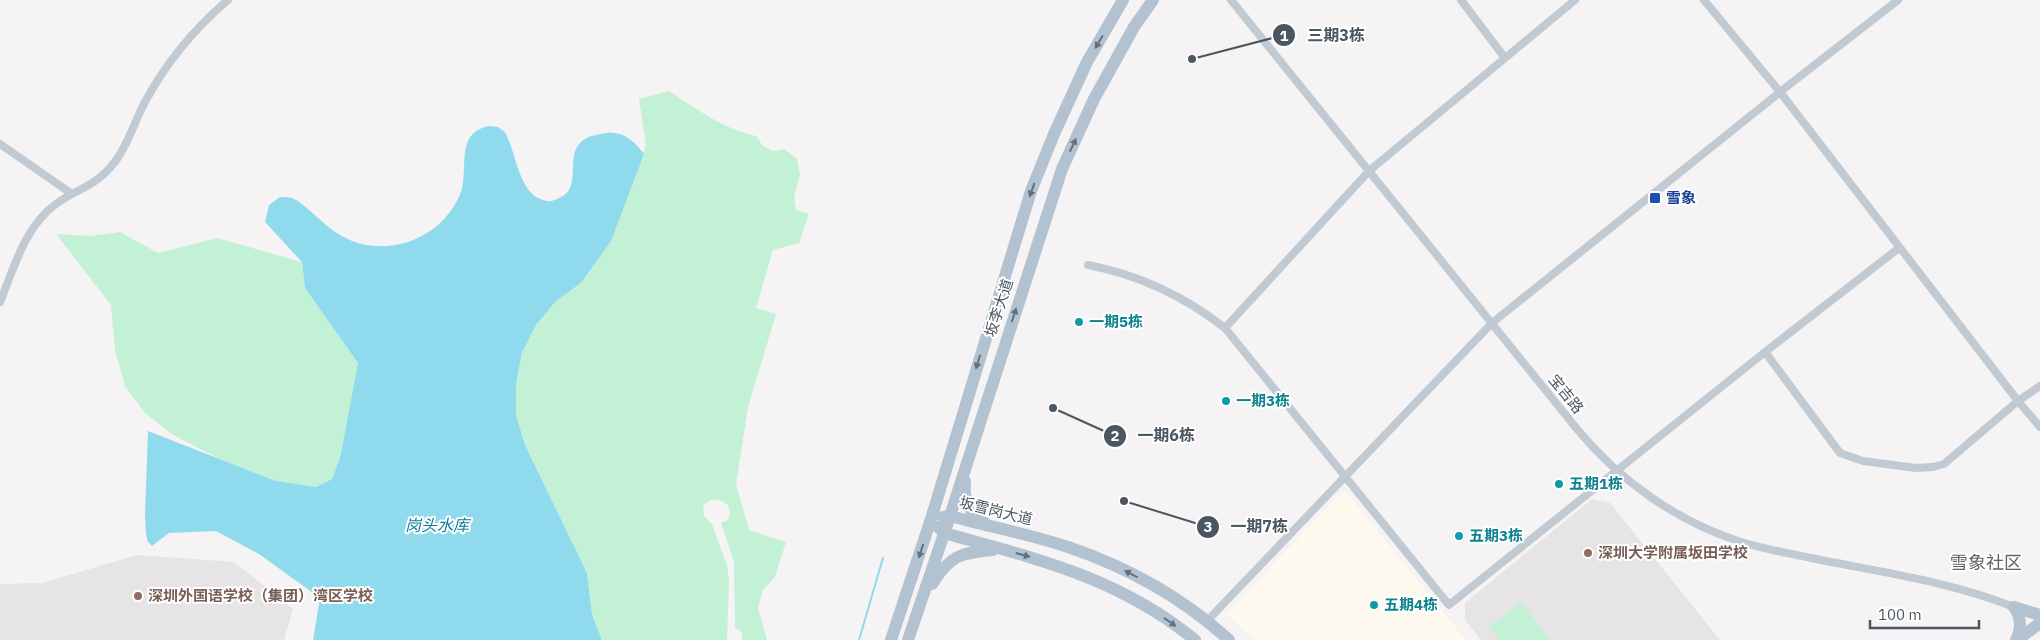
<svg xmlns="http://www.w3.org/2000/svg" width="2040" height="640" viewBox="0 0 2040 640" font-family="'IBM Plex Sans','Noto Sans SC',sans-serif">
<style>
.commercial{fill:#fdf9ef}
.education{fill:#e6e4e5}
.green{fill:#c3f1d5}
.water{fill:#90daee}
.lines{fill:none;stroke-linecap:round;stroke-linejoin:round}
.stream{stroke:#90daee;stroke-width:2}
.minor{stroke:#c1cad2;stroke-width:8}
.primary{stroke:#b3c2d1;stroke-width:12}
.oneway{fill:#64717d}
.transit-dot{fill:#1a4fb4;stroke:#fff;stroke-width:2}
.culture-dot{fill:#0f9aa8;stroke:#fff;stroke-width:2}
.education-dot{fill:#8d6e63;stroke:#fff;stroke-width:2}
.labels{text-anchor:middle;stroke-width:4;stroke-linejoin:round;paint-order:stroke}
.transit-label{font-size:15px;font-weight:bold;fill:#164399;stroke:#fff;text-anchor:start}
.street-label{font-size:15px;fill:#4a5661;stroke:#fff}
.culture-label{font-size:15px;font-weight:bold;fill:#0d838f;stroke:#fff;text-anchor:start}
.education-label{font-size:15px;font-weight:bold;fill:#785e54;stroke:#fff;text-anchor:start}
.water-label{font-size:16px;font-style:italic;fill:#0c7c9b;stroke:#fff}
.quarter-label{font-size:18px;fill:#5f6368;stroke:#fff}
.leader{fill:none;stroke:#4a5661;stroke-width:2}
.callout-dot{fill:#4a5661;stroke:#fff;stroke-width:2}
.mark-label{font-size:15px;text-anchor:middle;font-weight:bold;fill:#fff}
.callout-label{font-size:16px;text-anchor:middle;font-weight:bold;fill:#4a5661;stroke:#fff;stroke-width:4;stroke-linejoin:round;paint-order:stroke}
</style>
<rect width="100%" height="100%" fill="#f5f3f3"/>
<path class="commercial" d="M1344,490L1466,640H1254L1226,614Z"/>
<path class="education" d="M1592,499L1610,503L1720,640H1481L1465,620V603Z
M137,555L234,562L293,609L284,640H0V584L42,583Z"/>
<path class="green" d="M669,91C697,109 723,129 756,136L763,146L773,151L784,149L797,159L800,175L794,197L796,210L809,214L799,243L773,250L756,308L776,314L748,407L736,484L749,530L786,542L775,577L763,590L758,608L767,640H742V632L735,628L734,562L721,523L728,520L730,513L728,505C719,498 711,497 703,506L704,516L712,524L727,566L729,580L727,640H602L592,615L587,573L525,445L516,415V384L522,353L536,325L556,301L581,283L611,241L646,145L639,99Z
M120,232L158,253L217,238L302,262L305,288L358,363L340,458L332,479L316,487L276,481L222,460L173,435L145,413L125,386L115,350L111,305L56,234L91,236Z
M1521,602L1550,640H1500L1489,627Z"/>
<path class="water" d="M489,126L498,127L505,132C514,149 516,170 526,186C531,195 538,199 547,201C553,202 556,199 561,197C582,187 565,157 581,142C588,135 597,135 606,133C624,131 633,140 644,154L611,241L581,283L556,301L536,325L522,353L516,384V415L525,445L587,573L592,615L602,640H313L320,598L259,554L216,531L169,533L152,546L148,542L146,534L145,514L148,431L276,481L316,487L332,479L340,458L358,363L305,288L302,262L265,222L269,205L280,197C284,197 288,197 292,198C303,202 325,226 337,233C365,252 402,250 430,231C444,222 457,205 462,189C468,163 456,133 489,126Z"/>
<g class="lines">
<path class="stream" d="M859,640L883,558"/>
<path class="minor" d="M1231,0L1577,429C1620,481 1676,521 1741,542C1764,549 1787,553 1811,558C1879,572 1949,581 2014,607
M1461,0L1505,58
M1704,0L1780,92L2018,401L2040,427
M0,144L72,194
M1088,265C1140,275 1184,296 1225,328L1449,605L1765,352L1899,248
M0,302C14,268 25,226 56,204C78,188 95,187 114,163C128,146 134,122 145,102C166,63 194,29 228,0
M1225,328L1369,171L1575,0
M1765,352L1840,453L1863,461L1916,468L1933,467L1944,464L2018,401L2040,386
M1207,621L1492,323L1780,92L1898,0"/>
<path class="primary" d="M965,481C963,500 969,514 985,523
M943,517L950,516C990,527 1030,534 1068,547C1127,567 1183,598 1229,640
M938,527L944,533C1037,559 1118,577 1195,640
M932,584C950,555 961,553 993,550
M2014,607C2021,617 2022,629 2016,640
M2014,607L2040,615
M891,640L931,519L1031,191L1054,134L1087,62L1123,0
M908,640L950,516L1062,169L1094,99L1134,27L1153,0
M2017,640L2040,623"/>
</g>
<defs><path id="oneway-solid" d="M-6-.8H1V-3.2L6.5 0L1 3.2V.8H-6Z" transform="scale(1.25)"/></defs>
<g class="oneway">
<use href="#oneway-solid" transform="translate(1099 42) rotate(121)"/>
<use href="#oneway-solid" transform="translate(1073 145) rotate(-65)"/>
<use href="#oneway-solid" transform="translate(1032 190) rotate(110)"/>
<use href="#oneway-solid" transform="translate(1014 315) rotate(-72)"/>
<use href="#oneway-solid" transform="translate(978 362) rotate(107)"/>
<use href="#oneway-solid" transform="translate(921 551) rotate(108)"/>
<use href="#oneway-solid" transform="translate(1023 555) rotate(15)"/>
<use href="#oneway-solid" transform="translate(1131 574) rotate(-153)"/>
<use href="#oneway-solid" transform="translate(1170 622) rotate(35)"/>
</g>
<rect class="transit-dot" x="1649" y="192" width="12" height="12" rx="2.5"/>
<g class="culture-dot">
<circle cx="1079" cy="322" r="5"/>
<circle cx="1226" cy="401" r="5"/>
<circle cx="1559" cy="484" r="5"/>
<circle cx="1459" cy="536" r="5"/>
<circle cx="1374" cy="605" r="5"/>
</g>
<g class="education-dot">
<circle cx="1588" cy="553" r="5"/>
<circle cx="138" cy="596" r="5"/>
</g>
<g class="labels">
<g class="transit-label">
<text x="1666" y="203">雪象</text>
</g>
<g class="street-label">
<text transform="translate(999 308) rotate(-72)" y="5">坂李大道</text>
<text transform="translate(1566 394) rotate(51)" y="5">宝吉路</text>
<text transform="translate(996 511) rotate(14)" y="5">坂雪岗大道</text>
</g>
<g class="culture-label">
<text x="1089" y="327">一期5栋</text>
<text x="1236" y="406">一期3栋</text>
<text x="1569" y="489">五期1栋</text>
<text x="1469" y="541">五期3栋</text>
<text x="1384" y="610">五期4栋</text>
</g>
<g class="education-label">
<text x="1598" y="558">深圳大学附属坂田学校</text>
<text x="148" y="601">深圳外国语学校（集团）湾区学校</text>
</g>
<g class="water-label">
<text x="437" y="531">岗头水库</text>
</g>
<g class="quarter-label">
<text x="1986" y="569">雪象社区</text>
</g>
</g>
<path class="leader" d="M1192 59L1284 35M1053 408L1115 436M1124 501L1208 527"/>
<g class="callout-dot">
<circle cx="1192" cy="59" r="5"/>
<circle cx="1053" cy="408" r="5"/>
<circle cx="1124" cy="501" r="5"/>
<circle cx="1284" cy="35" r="12"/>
<circle cx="1115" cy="436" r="12"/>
<circle cx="1208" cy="527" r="12"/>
</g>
<g class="mark-label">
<text x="1284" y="41">1</text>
<text x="1115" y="441">2</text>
<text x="1208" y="532">3</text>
</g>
<g class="callout-label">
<text x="1336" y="41">三期3栋</text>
<text x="1166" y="441">一期6栋</text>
<text x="1259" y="532">一期7栋</text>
</g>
<path d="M1870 620v8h109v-8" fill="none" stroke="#4a5661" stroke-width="2.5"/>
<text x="1878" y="620" font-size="15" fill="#4a5661" stroke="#ffffff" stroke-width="4" paint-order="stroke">100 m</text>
</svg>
